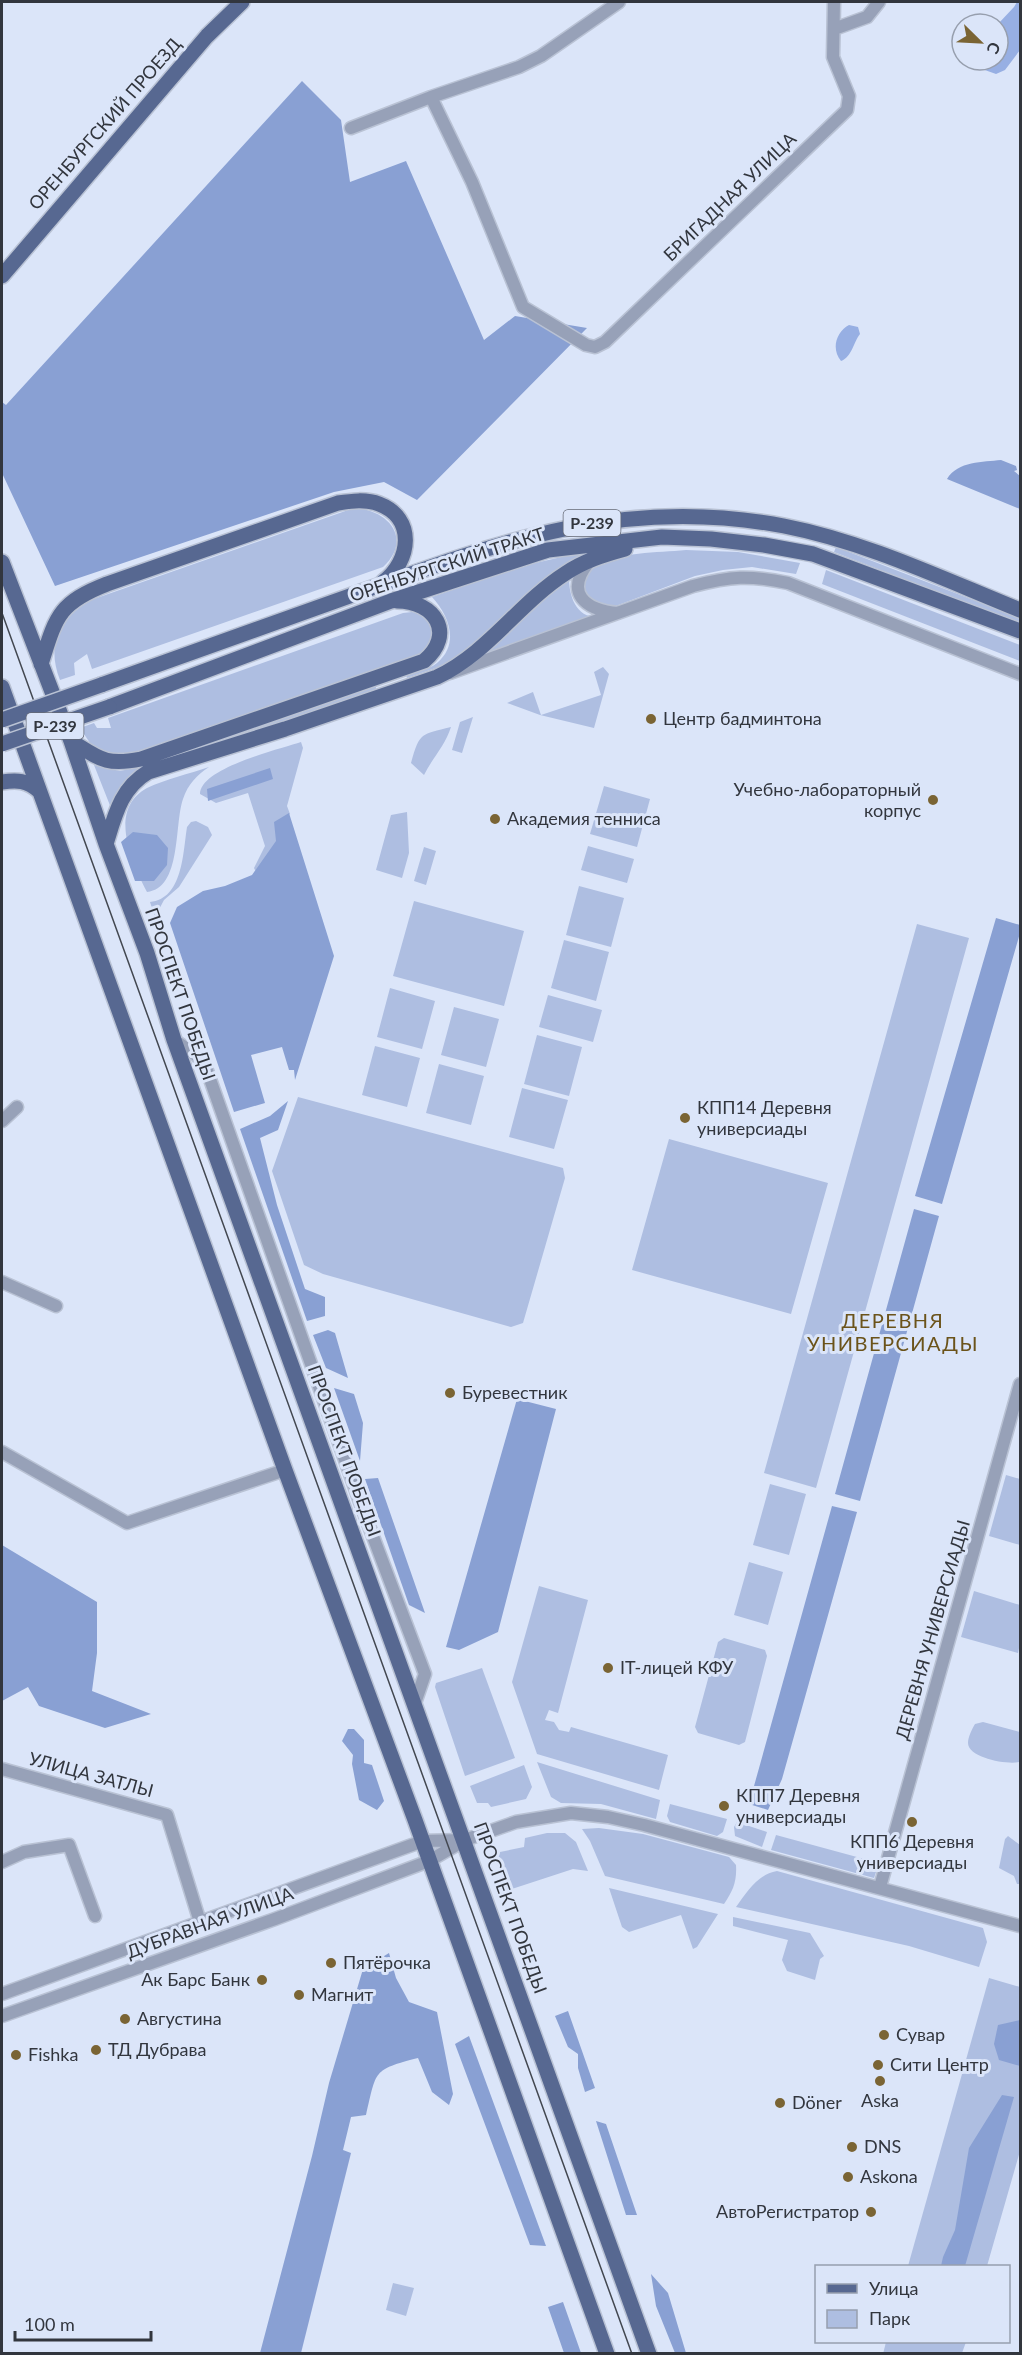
<svg xmlns="http://www.w3.org/2000/svg" width="1022" height="2355" viewBox="0 0 1022 2355" font-family="Lato,sans-serif">
<style>
.green{fill:#aebee1}
.forest{fill:#89a0d3}
.water{fill:#97afe3}
.lines{fill:none;stroke-linecap:round;stroke-linejoin:round}
.minor-casing{stroke:#b9c2d4;stroke-width:15}
.major-casing{stroke:#b9c2d4;stroke-width:18}
.minor{stroke:#97a1b8;stroke-width:12}
.major{stroke:#576891;stroke-width:15}
.tram{stroke:#434851;stroke-width:1.5}
.major-bridge-casing{stroke:#b9c2d4;stroke-width:18;stroke-linecap:butt}
.major-bridge{stroke:#576891;stroke-width:15}
.poi-dot{fill:#7a6434;stroke:#dbe5f9;stroke-width:2}
.labels{text-anchor:middle;stroke-width:6;stroke-linejoin:round;paint-order:stroke}
.shield{fill:#dbe5f9;stroke:#656a76;stroke-width:1.5}
.shield-label{font-size:16px;font-weight:bold;fill:#32363e}
.street-label{font-size:18px;fill:#32363e;stroke:#dbe5f9}
.poi-label{font-size:18px;fill:#32363e;stroke:#dbe5f9;text-anchor:start}
.neighbourhood-label{font-size:20px;letter-spacing:1.5px;fill:#6b531a;stroke:#dbe5f9}
</style>
<rect width="100%" height="100%" fill="#dbe5f9"/>
<path class="green" d="M354,508C389,510 413,539 383,567L92,669L87,654L74,663L75,675L60,680C46,644 59,619 91,600Z
M605,547L468,651L450,663L407,678L406,675C416,672 428,670 437,663C460,644 449,615 432,597L518,567Z
M836,547L1020,618V624L834,552Z
M686,550L738,552L800,563L796,574L752,567L723,570L695,576L613,607L607,608L585,596L582,582C586,577 589,570 594,567C619,551 657,553 686,550Z
M826,570L1020,645V661L822,584Z
M569,578C569,596 576,618 598,617L478,656Z
M412,612C425,614 429,621 434,632L427,653L130,760L94,749L80,728L94,723L97,728H111L108,718L403,613Z
M603,667L609,674L594,728L540,715L507,703L533,692L541,715L601,695L594,672Z
M373,686H376V690L145,769L111,808L94,765L120,771L144,766Z
M473,717L462,753L452,750L460,722Z
M451,727C445,746 433,757 424,775L411,763C420,731 421,735 451,727Z
M301,742L303,748L287,806L290,814L275,823L278,841L256,872L254,868L265,846L248,793L216,803L200,794C200,768 280,749 301,742Z
M209,767C197,775 188,784 183,799C174,825 182,888 147,892C132,862 107,810 147,788C166,779 189,774 209,767Z
M604,786L650,799L637,847L590,834Z
M407,812L409,853L402,878L376,870L391,815Z
M196,821L208,827L212,835L179,887L164,900L155,917L150,902C183,899 183,852 187,827L191,822Z
M588,846L634,859L627,883L581,870Z
M424,847L436,851L426,885L414,881Z
M579,886L624,898L611,947L566,935Z
M414,901L524,931L504,1006L393,976Z
M917,924L969,938L816,1488L764,1473Z
M564,940L609,952L596,1001L551,988Z
M390,988L435,1001L422,1049L377,1037Z
M548,995L602,1010L593,1042L539,1027Z
M454,1007L499,1019L486,1067L441,1055Z
M537,1035L582,1047L569,1096L524,1084Z
M375,1046L420,1058L407,1107L362,1095Z
M439,1064L484,1076L471,1125L426,1113Z
M522,1088L568,1100L554,1149L509,1137Z
M298,1097L563,1168L565,1178L523,1323L511,1327L323,1274L304,1265L272,1171Z
M669,1139L828,1183L791,1314L632,1270Z
M1006,1475L1020,1479V1545L989,1536Z
M770,1484L806,1494L789,1555L753,1545Z
M749,1562L783,1572L768,1625L734,1615Z
M539,1586L588,1600L558,1713L549,1710L545,1720L554,1722L559,1730L569,1732L571,1727L668,1755L659,1790L537,1754L512,1682Z
M974,1591L1020,1605V1643L1018,1653L961,1637Z
M724,1638L765,1650L767,1656L745,1742L739,1745L698,1733L695,1727L718,1642Z
M482,1668L515,1758L465,1776L435,1687L436,1683Z
M983,1722L1020,1732L1019,1762C1008,1765 968,1758 968,1743C968,1737 972,1729 975,1724Z
M537,1762L660,1800L656,1819L601,1804L561,1803L551,1797Z
M524,1765L532,1787L526,1799L491,1807L488,1803H477L470,1786Z
M670,1804L727,1819L723,1832L717,1836L670,1822L667,1816Z
M737,1822L767,1832L762,1847L735,1836L734,1827Z
M599,1828L643,1834L729,1857L736,1865C737,1882 733,1891 724,1904L605,1876L590,1841L582,1829Z
M547,1833H565L576,1842L588,1871L573,1869L506,1891L496,1862L500,1852L524,1847L525,1838Z
M776,1835L879,1863L874,1878L771,1850Z
M1008,1836L1020,1845V1884H1017L1014,1876L999,1868L1005,1839Z
M777,1871L983,1928L987,1942L979,1967L909,1946L736,1907C747,1892 758,1874 777,1871Z
M609,1888L718,1914L697,1947L693,1949L681,1915L629,1932L622,1927Z
M733,1917L810,1933L824,1956L820,1959L815,1980L787,1971L782,1960L788,1940L733,1926Z
M989,1978L1020,1987V2151L987,2266H908Z
M393,2283L414,2288L406,2316L386,2310Z
M886,2342H966L962,2353L883,2354Z"/>
<path class="forest" d="M302,81L341,120L350,182L406,161L484,340L515,316L587,328L417,500L384,482L334,492L55,586L2,473V402L6,405Z
M1001,460L1016,466L1017,470L1014,471L1020,476V509L947,479C958,461 983,462 1001,460Z
M270,768L273,779L208,801L207,789Z
M289,813L334,956L295,1080L294,1070H289L282,1047L251,1055L265,1103L234,1112L170,923L177,907L203,891L225,886L252,875L276,841L274,822Z
M133,832L157,835L168,848L167,865L154,881H135L121,842Z
M996,918L1020,925V933L942,1204L915,1196Z
M288,1101L278,1130L260,1138L277,1205L305,1289L325,1297V1316L307,1321L240,1129L270,1116Z
M914,1209L939,1216L860,1501L835,1494Z
M328,1330L335,1333L348,1378L326,1368L313,1335Z
M334,1388L354,1394L363,1423L360,1461Z
M517,1399L556,1409L498,1632L459,1650L446,1647Z
M378,1478L425,1613L409,1605L365,1479Z
M832,1506L857,1512L782,1779L768,1810L749,1804Z
M2,1545L97,1602V1653L92,1691L151,1714L105,1728L39,1706L28,1687L2,1701Z
M348,1729H354L364,1740V1763L372,1765L384,1801L377,1810L359,1800L352,1764L353,1755L342,1741Z
M389,1953L396,1978L409,2002L437,2012L453,2094L449,2105L432,2092L418,2058C372,2070 377,2070 366,2115L351,2117L343,2150L351,2153L301,2353H260L312,2156L329,2083L363,1969Z
M568,2011L595,2088L585,2092L578,2068V2054L568,2047L555,2016Z
M1020,2020V2066L999,2060L994,2044L998,2025Z
M469,2036L546,2246L530,2245L455,2044Z
M1002,2095L1014,2097L965,2266H941L943,2257L955,2230L969,2148Z
M596,2121L606,2124L637,2215H626Z
M651,2274L668,2293L686,2353H675L656,2306Z
M563,2302L581,2353H564L548,2307Z"/>
<path class="water" d="M1017,2H1020V50L1005,70L996,74L982,69L976,60H998V24L1014,7Z
M849,325L858,327L860,334C853,343 852,357 841,361C831,349 836,332 849,325Z"/>
<g class="lines">
<g class="minor-casing">
<path id="minor" d="M834,29L867,17L879,2
M431,97L472,182L523,307L586,345L595,347L605,342L847,110L849,96L833,57L834,2
M351,128L431,97L519,67L541,56L619,2
M589,562C564,593 585,610 618,613
M450,673L693,586C731,576 749,575 788,583L1020,674
M174,1040L196,1055L205,1065L360,1502L425,1674L415,1703
M2,1121L17,1107
M2,1282L56,1306
M2,1452L127,1523L285,1470
M2,1769L167,1815L200,1922
M2,1862L24,1852L69,1845L95,1916
M880,1887L1020,1384
M2,1994L423,1841L464,1840
M2,2016L275,1919L429,1861L465,1840L516,1822L571,1813L608,1817L644,1825L1020,1926"/>
</g>
<g class="major-casing">
<path id="major" d="M2,276L207,36L242,2
M2,562L71,741L106,844L147,953L174,1040L649,2354
M41,664C56,617 58,603 107,584L338,503C351,501 366,499 379,504C416,518 411,561 383,582
M101,685C183,656 265,627 347,597C496,543 622,495 784,526C866,542 943,579 1020,610
M2,687L285,1470L415,1820L607,2354
M109,707L391,601L548,550L662,537L711,539L764,545L813,554L1020,631
M71,741C100,759 106,766 141,759L424,661C456,634 435,601 397,601
M2,782C17,780 27,780 39,791
M106,844C115,815 121,788 148,772L285,729L437,677C488,653 519,603 566,573C584,561 603,555 625,549"/>
</g>
<use href="#minor" class="minor"/>
<use href="#major" class="major"/>
<path class="tram" d="M2,613L632,2354"/>
<g class="major-bridge-casing">
<path id="major-bridge" d="M2,720L101,685
M2,744L109,707"/>
</g>
<use href="#major-bridge" class="major-bridge"/>
</g>
<g class="poi-dot">
<circle cx="651" cy="719" r="6"/>
<circle cx="933" cy="800" r="6"/>
<circle cx="495" cy="819" r="6"/>
<circle cx="685" cy="1118" r="6"/>
<circle cx="450" cy="1393" r="6"/>
<circle cx="608" cy="1668" r="6"/>
<circle cx="724" cy="1806" r="6"/>
<circle cx="912" cy="1822" r="6"/>
<circle cx="331" cy="1963" r="6"/>
<circle cx="262" cy="1980" r="6"/>
<circle cx="299" cy="1995" r="6"/>
<circle cx="125" cy="2019" r="6"/>
<circle cx="884" cy="2035" r="6"/>
<circle cx="96" cy="2050" r="6"/>
<circle cx="16" cy="2055" r="6"/>
<circle cx="878" cy="2065" r="6"/>
<circle cx="880" cy="2081" r="6"/>
<circle cx="780" cy="2103" r="6"/>
<circle cx="852" cy="2147" r="6"/>
<circle cx="848" cy="2177" r="6"/>
<circle cx="871" cy="2212" r="6"/>
</g>
<g class="labels">
<g class="shield">
<rect x="563.5" y="510" width="57" height="26" rx="4.5"/>
<rect x="26.5" y="713" width="57" height="26" rx="4.5"/>
</g>
<g class="shield-label">
<text x="592" y="529">Р-239</text>
<text x="55" y="732">Р-239</text>
</g>
<g class="street-label">
<text transform="translate(105 124) rotate(-49)" y="6">ОРЕНБУРГСКИЙ ПРОЕЗД</text>
<text transform="translate(730 197) rotate(-44)" y="6">БРИГАДНАЯ УЛИЦА</text>
<text transform="translate(447 565) rotate(-18)" y="6">ОРЕНБУРГСКИЙ ТРАКТ</text>
<text transform="translate(180 994) rotate(71)" y="6">ПРОСПЕКТ ПОБЕДЫ</text>
<text transform="translate(344 1451) rotate(70)" y="6">ПРОСПЕКТ ПОБЕДЫ</text>
<text transform="translate(933 1630) rotate(-74)" y="6">ДЕРЕВНЯ УНИВЕРСИАДЫ</text>
<text transform="translate(91 1775) rotate(15)" y="6">УЛИЦА ЗАТЛЫ</text>
<text transform="translate(510 1908) rotate(70)" y="6">ПРОСПЕКТ ПОБЕДЫ</text>
<text transform="translate(210 1923) rotate(-20)" y="6">ДУБРАВНАЯ УЛИЦА</text>
</g>
<g class="poi-label">
<text x="663" y="725">Центр бадминтона</text>
<text x="921" y="796" text-anchor="end">Учебно-лабораторный<tspan x="921" dy="21">корпус</tspan></text>
<text x="507" y="825">Академия тенниса</text>
<text x="697" y="1114">КПП14 Деревня<tspan x="697" dy="21">универсиады</tspan></text>
<text x="462" y="1399">Буревестник</text>
<text x="620" y="1674">IT-лицей КФУ</text>
<text x="736" y="1802">КПП7 Деревня<tspan x="736" dy="21">универсиады</tspan></text>
<text x="912" y="1848" text-anchor="middle">КПП6 Деревня<tspan x="912" dy="21">универсиады</tspan></text>
<text x="343" y="1969">Пятёрочка</text>
<text x="250" y="1986" text-anchor="end">Ак Барс Банк</text>
<text x="311" y="2001">Магнит</text>
<text x="137" y="2025">Августина</text>
<text x="896" y="2041">Сувар</text>
<text x="108" y="2056">ТД Дубрава</text>
<text x="28" y="2061">Fishka</text>
<text x="890" y="2071">Сити Центр</text>
<text x="880" y="2107" text-anchor="middle">Aska</text>
<text x="792" y="2109">Döner</text>
<text x="864" y="2153">DNS</text>
<text x="860" y="2183">Askona</text>
<text x="859" y="2218" text-anchor="end">АвтоРегистратор</text>
</g>
<g class="neighbourhood-label">
<text x="893" y="1328">ДЕРЕВНЯ<tspan x="893" dy="23">УНИВЕРСИАДЫ</tspan></text>
</g>
</g>
<rect width="1022" height="2355" fill="none" stroke="#32363e" stroke-width="6"/>
<rect x="815" y="2265" width="195" height="78" fill="#dbe5f9" stroke="#979fae" stroke-width="1.5"/>
<rect x="827" y="2284" width="30" height="9" fill="#576891" stroke="#979fae" stroke-width="1.5"/>
<text x="869" y="2295" font-size="18" fill="#32363e">Улица</text>
<rect x="827" y="2310" width="30" height="18" fill="#aebee1" stroke="#979fae" stroke-width="1.5"/>
<text x="869" y="2325" font-size="18" fill="#32363e">Парк</text>
<g transform="translate(980 42) rotate(114)"><circle r="28" fill="#dbe5f9" stroke="#979fae" stroke-width="1.5"/>
<path d="M0-4.5L10 22L0 15L-10 22Z" fill="#7a6434"/>
<text y="-9" font-size="16" font-weight="bold" text-anchor="middle" fill="#32363e">С</text>
</g>
<path d="M15 2331v9h136v-9" fill="none" stroke="#32363e" stroke-width="3"/>
<text x="24" y="2331" font-size="18" fill="#32363e" stroke="#dbe5f9" stroke-width="4.5" paint-order="stroke">100 m</text>
</svg>
